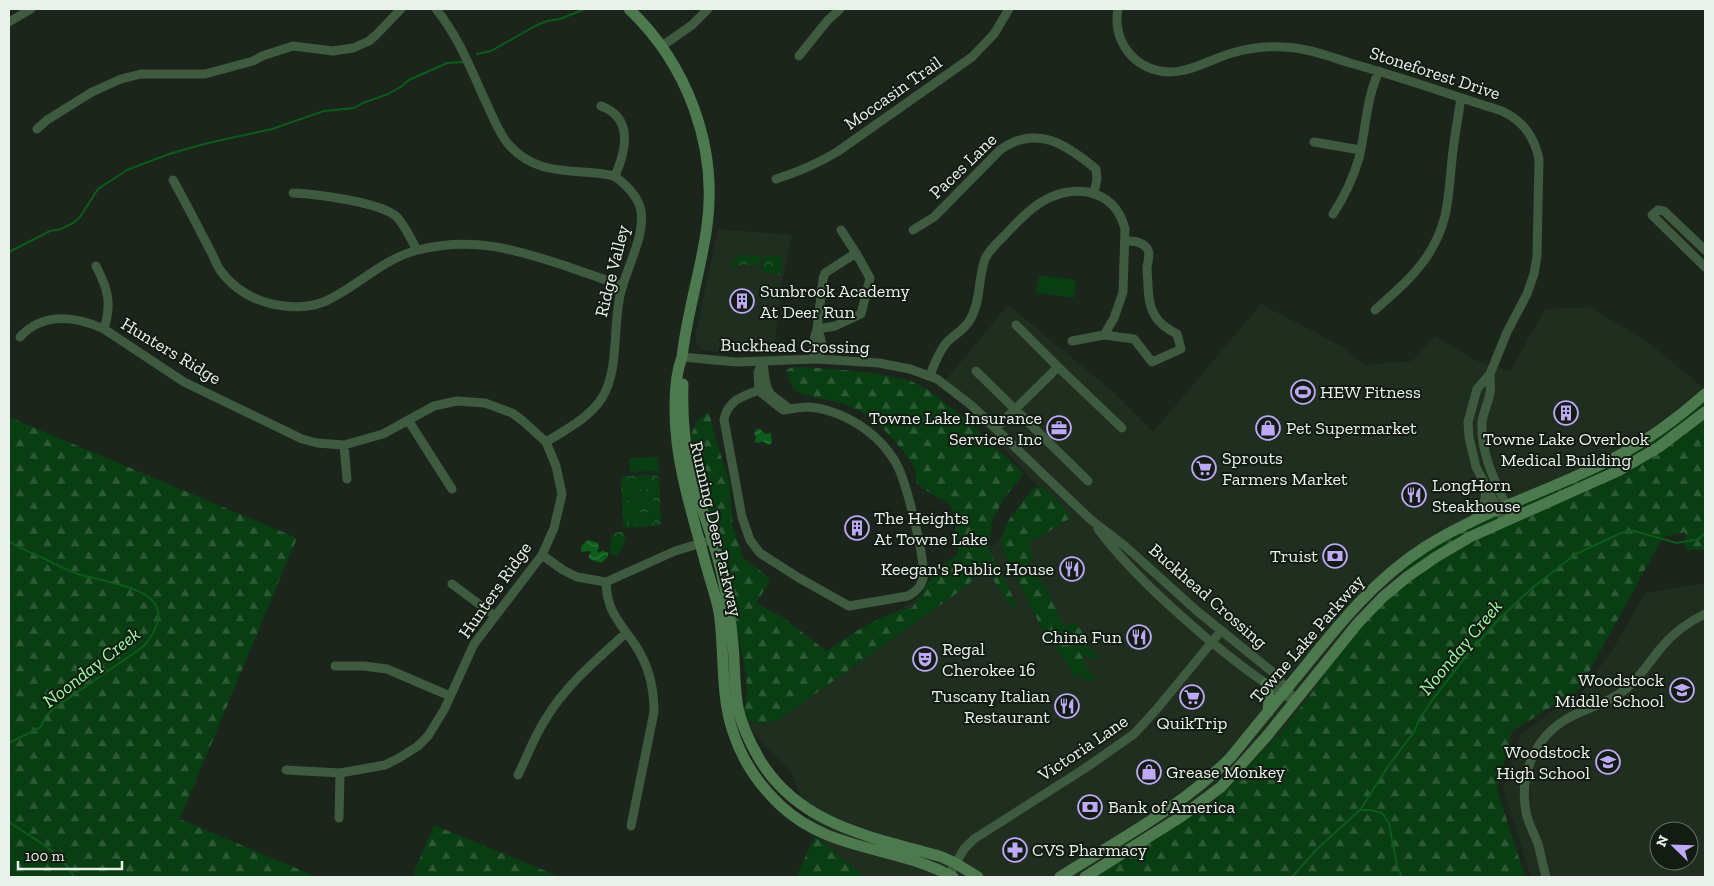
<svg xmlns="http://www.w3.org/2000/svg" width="1714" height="886" viewBox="0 0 1714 886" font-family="'Zilla Slab',serif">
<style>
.built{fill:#1f2e1f;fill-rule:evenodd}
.forest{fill:url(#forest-firs)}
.park{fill:url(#park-crowns)}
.pitch{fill:#093d12}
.water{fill:url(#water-waves)}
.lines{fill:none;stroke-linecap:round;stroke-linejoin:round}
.stream{stroke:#0c5c1b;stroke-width:2}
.street{stroke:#3e5a3f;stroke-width:9}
.secondary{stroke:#4c794e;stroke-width:11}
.labels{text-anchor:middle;stroke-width:4;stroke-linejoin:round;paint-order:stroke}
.street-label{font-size:18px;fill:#eaf1ea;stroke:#121c12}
.poi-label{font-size:18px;fill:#eaf1ea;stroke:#121c12;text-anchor:start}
.water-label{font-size:19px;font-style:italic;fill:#9dfca2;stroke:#121c12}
</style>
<defs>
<pattern id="forest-firs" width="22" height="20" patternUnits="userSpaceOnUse" patternTransform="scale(1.25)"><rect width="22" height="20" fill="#093d12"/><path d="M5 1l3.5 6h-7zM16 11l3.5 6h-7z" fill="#2d5a35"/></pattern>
<pattern id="park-crowns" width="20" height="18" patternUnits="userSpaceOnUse" patternTransform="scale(1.25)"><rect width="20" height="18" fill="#093d12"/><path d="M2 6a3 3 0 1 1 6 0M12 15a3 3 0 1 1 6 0" fill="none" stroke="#2d5a35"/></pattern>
<pattern id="water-waves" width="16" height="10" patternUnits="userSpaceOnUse" patternTransform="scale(1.25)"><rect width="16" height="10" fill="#0c5c1b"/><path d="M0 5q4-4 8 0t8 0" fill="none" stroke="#30743c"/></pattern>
</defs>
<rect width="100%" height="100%" fill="#1b251b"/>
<path class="built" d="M718,229L792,235L781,289L774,353H727L703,350L696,343V332Z
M1261,304L1343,347L1364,365L1412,361L1435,336L1477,361L1510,371L1545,309L1592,307L1608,318L1645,340L1705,389V391L1309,697L1283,730L1216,799L1159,830L1088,877H865L815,836L791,771L737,718L989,550L1042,491L944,382L1008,305L1110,389L1153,432Z
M1705,583V877H1531L1503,788L1520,735L1559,706L1582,692L1613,649L1645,593ZM1659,831H1689V861H1659Z"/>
<path class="forest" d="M793,367L821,368L873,373L911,381L928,390L965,418L1024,474L1004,498L992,521L989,549L1016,603L1013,609L990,575L981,573L964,588L777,721L761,724L743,719L747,693L746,675L739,639L695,481L691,435L697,421L709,411L716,440L729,481L733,527L744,559L764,573L770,581L756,603L784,618L826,651C852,634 881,613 912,608C928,584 932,570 958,554L953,510L945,500L939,499L917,484C916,478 916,471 913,465C897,440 870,411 841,403C829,399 800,397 793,388C790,384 788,375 786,370Z
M1705,391V550H1686L1685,532L1663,537L1579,690L1512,731L1497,789L1525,877H1088L1159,830L1216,799L1283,730L1309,697L1373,603L1418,556L1493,509L1601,459L1677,419Z
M9,417L297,538L180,819L317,877H9Z
M1034,487L1045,488L1072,517L1028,544C1034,552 1033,555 1029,564L1030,568L1046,588L1064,626L1075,623L1091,642L1084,645L1097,654L1099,657L1093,659L1086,656L1082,657L1087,665V673H1093L1094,682L1081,678L1079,674L1074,678L1072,675L1070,668L1042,629L1004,553L1001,538L1007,523L1015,511Z
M434,825L560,877H412Z
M815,836L865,877H796Z"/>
<path class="park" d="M737,255L761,256V265H737V267H731V260H737Z
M765,255L783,258L780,275L765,272L762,270Z
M656,475L659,478L661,523L658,526L626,528L623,525L621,479L623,476Z
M618,532H624L626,539L618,555H611L610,543L612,539L611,535Z"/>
<path class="pitch" d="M1039,275L1076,280L1074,298L1036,293Z
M658,457L659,471L630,472L629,458Z
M652,478V489L628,490L627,479Z
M653,497V508L629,509L628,498Z
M653,512L654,523L629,524V513Z"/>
<path class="water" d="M757,429H760L765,434L771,433L772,443L768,445L762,441L759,443L755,442L756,436L754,433Z
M588,540L598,543L599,549L597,550L598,553L604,550L605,552H608V557L601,563L589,559V555L591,553L590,551L581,552V546Z"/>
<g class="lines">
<path class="stream" d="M477,54L491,51L535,26L547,21L560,19L585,9
M9,252L50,231L61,229L73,223L80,217L98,189L127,170L169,154L208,143L272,129L324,111L354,108L363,103L388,94L402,86L409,80L447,63L462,62
M9,541C20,549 31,553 43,558C54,563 64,569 75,573C111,585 191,588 144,646L53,709L45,717L41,727L9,743
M1360,810H1370L1382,813L1389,823L1397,866L1402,877
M9,822C30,837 63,853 74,877
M1292,877L1317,849L1360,810L1389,765L1414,732L1420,718L1436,695L1468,654L1500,618L1531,589L1576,554L1621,533L1634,531L1677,543L1699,539L1705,533"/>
<path class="street" d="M436,9C458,36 470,67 484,98C492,114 497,131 509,145C533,172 562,170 595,173C602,174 612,174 617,178C627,186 639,198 641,211C645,235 627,268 621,291C612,326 620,368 602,398C589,418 565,430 546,442
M1118,9C1113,35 1127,60 1152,69C1181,79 1205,61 1232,53C1249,48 1266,46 1284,47C1307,48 1328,56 1350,63C1401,77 1451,95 1502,111C1523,121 1534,136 1539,159L1537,256L1534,274L1527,294L1507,332L1490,374L1477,389L1468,422L1469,437L1476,467L1504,521
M9,22L31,9
M662,46L692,25L708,9
M799,56L827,21L840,9
M601,106C634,118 626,151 615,176
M37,129L47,120L92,92L121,79L141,74H205L253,61L262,56L293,46L333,51L353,48L369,41L376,35L401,9
M1314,142L1360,150
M776,179C798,172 817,164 837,152L972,57L994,34L1009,9
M173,180C186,203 198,227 210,250C214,257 216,264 220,270C236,292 259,303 284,306C300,308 318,306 332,298C361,283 385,258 418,250C472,236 514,249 566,266C585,273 604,279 623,286
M293,193C315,194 381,202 397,217C405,226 411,239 417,250
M1333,214C1345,196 1353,178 1359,158C1366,129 1366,99 1379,71
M841,230L856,253
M913,230L934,217L1000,150C1036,124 1066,144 1096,169L1097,179L1094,193
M1705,250L1664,211L1658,210L1652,215L1705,267
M96,266C108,289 112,303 104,329
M1375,310C1393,294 1412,278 1426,258C1449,224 1448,198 1452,159C1454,139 1458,118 1461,98
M20,337C43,312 75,316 104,329L184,382L302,439L317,443L344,445L383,434L434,406L457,401L485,403L512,413L523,421L546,442L556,466L562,494L554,528L542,555L474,644L444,710L428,736L418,746L399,758L385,765L340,773L286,770
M1072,341L1104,335L1134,339L1152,362L1181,349L1177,334C1155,323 1149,311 1148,287C1148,280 1147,273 1147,267C1148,260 1151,254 1147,248C1141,241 1133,241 1125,241
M682,357L736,362L817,359L879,363L910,369L937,379L971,405L1090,519L1125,546L1197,611L1275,674L1295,700
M817,359L813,350L814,340L817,329L823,279L825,273L856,253L870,278L861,314L835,326L817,329
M817,359C823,348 823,341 817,329
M763,362L758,372L759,391L783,410C791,409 801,407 809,407C836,409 865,425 883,445C888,451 895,460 898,467C907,486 926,560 923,579C921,587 915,592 908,596L849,606L799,578L760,553L750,540L742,517L724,420C728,397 748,395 767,387
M763,362C764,370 765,387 770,393C771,396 784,404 788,408
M1058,367L1122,428
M976,371L1088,481
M1490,374C1490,380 1491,388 1490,393C1488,404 1483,412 1482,423C1480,456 1499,489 1512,518
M930,375C934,365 939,351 947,342C956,333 964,331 971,318C981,300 978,278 985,259C989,250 997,243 1004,236C1026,212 1051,186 1087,192C1108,196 1120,209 1125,229L1123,292L1114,318L1104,335
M408,420L452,489
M996,428L1058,367L1016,325
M344,445L347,479
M1472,521C1482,510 1487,502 1485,488
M1098,529C1129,570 1166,603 1204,636C1231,658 1258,680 1288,697
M542,555L563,570L577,577L606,582L675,551L705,542
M606,582C607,617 625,626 640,653C650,671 654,692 654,712L631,826
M452,584L495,616
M335,666H364L387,669L450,696
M518,775C527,757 534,737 545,720C566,685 596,660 626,633
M339,818L340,773
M949,875L964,849L974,839L1087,767L1134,734L1156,710L1221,631
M1546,877C1543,866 1541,855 1538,844C1534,833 1528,823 1526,812C1519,776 1534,739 1565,720C1584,708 1608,704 1626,689C1640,678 1649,662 1660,649C1672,634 1688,622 1705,614"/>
<path class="secondary" d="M629,9C687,64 718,146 707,226C701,270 687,313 682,357C676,373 675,388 675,405C674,460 692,512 706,565C710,580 716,596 719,612C725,652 720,694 733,732C742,760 759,785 780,805C831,853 895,845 953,877
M683,384C682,413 684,443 691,471C700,508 716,543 723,580C728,601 731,622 733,644C735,665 734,686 738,708C742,727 750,743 760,760C800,826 873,837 942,857L955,863L978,877
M1266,684L1269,698L1268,712
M1060,877C1118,840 1182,807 1231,757C1255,727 1279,698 1303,669C1339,624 1375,579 1425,547C1485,509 1554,490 1616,457C1648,440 1678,418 1705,394
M1085,877L1182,816L1221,787L1266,737L1358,623L1383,597L1407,577L1436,557L1470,537L1618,471L1659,447L1705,412"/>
</g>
<defs>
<g id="building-ring" transform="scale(1.25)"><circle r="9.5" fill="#121c12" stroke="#bda9f5" stroke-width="1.5"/><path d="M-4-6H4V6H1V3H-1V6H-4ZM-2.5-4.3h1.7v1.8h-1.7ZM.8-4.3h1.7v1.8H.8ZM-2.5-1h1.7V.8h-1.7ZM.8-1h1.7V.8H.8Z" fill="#bda9f5"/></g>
<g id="stadium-ring" transform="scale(1.25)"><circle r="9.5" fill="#121c12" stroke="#bda9f5" stroke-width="1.5"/><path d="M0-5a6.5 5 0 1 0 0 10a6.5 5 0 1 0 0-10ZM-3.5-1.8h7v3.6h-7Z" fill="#bda9f5"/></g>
<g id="office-ring" transform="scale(1.25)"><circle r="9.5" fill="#121c12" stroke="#bda9f5" stroke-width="1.5"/><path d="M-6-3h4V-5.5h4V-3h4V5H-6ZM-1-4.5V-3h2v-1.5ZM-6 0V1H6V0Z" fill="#bda9f5"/></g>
<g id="shop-ring" transform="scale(1.25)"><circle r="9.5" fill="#121c12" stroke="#bda9f5" stroke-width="1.5"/><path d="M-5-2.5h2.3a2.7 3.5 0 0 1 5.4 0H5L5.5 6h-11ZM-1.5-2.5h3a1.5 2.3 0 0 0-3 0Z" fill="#bda9f5"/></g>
<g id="supermarket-ring" transform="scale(1.25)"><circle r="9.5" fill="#121c12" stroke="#bda9f5" stroke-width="1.5"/><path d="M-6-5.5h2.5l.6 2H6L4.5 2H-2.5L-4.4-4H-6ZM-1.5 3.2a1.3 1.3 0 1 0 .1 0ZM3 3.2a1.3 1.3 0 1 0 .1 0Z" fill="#bda9f5"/></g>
<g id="restaurant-ring" transform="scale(1.25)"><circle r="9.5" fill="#121c12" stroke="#bda9f5" stroke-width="1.5"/><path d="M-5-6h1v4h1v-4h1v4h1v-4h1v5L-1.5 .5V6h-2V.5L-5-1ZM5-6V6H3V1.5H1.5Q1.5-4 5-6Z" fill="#bda9f5"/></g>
<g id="bank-ring" transform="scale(1.25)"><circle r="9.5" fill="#121c12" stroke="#bda9f5" stroke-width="1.5"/><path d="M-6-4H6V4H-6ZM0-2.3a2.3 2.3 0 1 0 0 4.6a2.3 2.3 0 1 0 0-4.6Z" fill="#bda9f5"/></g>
<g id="theatre-ring" transform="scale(1.25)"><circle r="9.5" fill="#121c12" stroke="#bda9f5" stroke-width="1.5"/><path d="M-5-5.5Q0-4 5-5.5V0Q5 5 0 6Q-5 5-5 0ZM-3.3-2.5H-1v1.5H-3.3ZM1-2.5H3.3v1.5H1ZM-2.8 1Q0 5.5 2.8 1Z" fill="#bda9f5"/></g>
<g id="school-ring" transform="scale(1.25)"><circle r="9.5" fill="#121c12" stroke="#bda9f5" stroke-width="1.5"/><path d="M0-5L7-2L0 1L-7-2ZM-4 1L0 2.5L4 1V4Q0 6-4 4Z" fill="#bda9f5"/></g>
<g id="pharmacy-ring" transform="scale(1.25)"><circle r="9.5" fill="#121c12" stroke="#bda9f5" stroke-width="1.5"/><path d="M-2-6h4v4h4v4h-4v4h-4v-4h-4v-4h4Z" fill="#bda9f5"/></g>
</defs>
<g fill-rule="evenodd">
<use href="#building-ring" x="742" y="301"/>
<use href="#stadium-ring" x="1303" y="392"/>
<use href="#building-ring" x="1566" y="413"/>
<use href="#office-ring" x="1059" y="428"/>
<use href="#shop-ring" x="1268" y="428"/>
<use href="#supermarket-ring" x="1204" y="468"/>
<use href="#restaurant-ring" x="1414" y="495"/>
<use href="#building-ring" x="857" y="528"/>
<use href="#bank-ring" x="1335" y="556"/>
<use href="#restaurant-ring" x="1072" y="569"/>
<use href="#restaurant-ring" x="1139" y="637"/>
<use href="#theatre-ring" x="925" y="659"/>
<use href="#school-ring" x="1682" y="690"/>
<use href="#supermarket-ring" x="1192" y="697"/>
<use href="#restaurant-ring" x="1067" y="706"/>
<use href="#school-ring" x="1608" y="762"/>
<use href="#shop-ring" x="1149" y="772"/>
<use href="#bank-ring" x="1090" y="807"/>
<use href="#pharmacy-ring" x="1015" y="850"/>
</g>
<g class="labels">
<g class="street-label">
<text transform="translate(1435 73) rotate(18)" y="6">Stoneforest Drive</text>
<text transform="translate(893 93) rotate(-35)" y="6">Moccasin Trail</text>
<text transform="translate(963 166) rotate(-44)" y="6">Paces Lane</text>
<text transform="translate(612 271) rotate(-76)" y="6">Ridge Valley</text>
<text transform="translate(795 346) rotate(1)" y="6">Buckhead Crossing</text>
<text transform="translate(171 351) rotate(31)" y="6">Hunters Ridge</text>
<text transform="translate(716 529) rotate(77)" y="6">Running Deer Parkway</text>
<text transform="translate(495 590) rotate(-55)" y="6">Hunters Ridge</text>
<text transform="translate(1208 596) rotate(41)" y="6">Buckhead Crossing</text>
<text transform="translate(1307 639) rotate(-49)" y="6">Towne Lake Parkway</text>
<text transform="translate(1083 748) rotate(-34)" y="6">Victoria Lane</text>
</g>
<g class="poi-label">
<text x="760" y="297">Sunbrook Academy<tspan x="760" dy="21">At Deer Run</tspan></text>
<text x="1320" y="398">HEW Fitness</text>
<text x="1042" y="424" text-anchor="end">Towne Lake Insurance<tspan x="1042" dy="21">Services Inc</tspan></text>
<text x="1286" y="434">Pet Supermarket</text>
<text x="1566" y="445" text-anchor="middle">Towne Lake Overlook<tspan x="1566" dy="21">Medical Building</tspan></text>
<text x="1222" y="464">Sprouts<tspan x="1222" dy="21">Farmers Market</tspan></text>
<text x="1432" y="491">LongHorn<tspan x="1432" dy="21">Steakhouse</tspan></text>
<text x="874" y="524">The Heights<tspan x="874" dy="21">At Towne Lake</tspan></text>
<text x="1318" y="562" text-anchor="end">Truist</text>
<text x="1054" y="575" text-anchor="end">Keegan's Public House</text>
<text x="1122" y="643" text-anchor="end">China Fun</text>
<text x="942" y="655">Regal<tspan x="942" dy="21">Cherokee 16</tspan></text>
<text x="1664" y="686" text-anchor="end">Woodstock<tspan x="1664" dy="21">Middle School</tspan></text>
<text x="1050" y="702" text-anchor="end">Tuscany Italian<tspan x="1050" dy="21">Restaurant</tspan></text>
<text x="1192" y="729" text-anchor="middle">QuikTrip</text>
<text x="1590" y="758" text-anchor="end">Woodstock<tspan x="1590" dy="21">High School</tspan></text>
<text x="1166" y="778">Grease Monkey</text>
<text x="1108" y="813">Bank of America</text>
<text x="1032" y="856">CVS Pharmacy</text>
</g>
<g class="water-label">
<text transform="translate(1460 647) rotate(-50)" y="7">Noonday Creek</text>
<text transform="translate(91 667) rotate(-38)" y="7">Noonday Creek</text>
</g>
</g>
<rect width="1714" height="886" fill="none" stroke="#eaf1ea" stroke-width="20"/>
<g transform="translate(1674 846) rotate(293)"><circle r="24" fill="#121c12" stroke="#687168"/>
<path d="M0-4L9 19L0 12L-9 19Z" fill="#bda9f5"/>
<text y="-8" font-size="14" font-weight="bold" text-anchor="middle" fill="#eaf1ea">N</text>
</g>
<path d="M18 861v8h104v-8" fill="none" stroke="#eaf1ea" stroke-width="2.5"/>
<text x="25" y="861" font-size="15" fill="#eaf1ea" stroke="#121c12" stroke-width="4" paint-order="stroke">100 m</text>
</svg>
